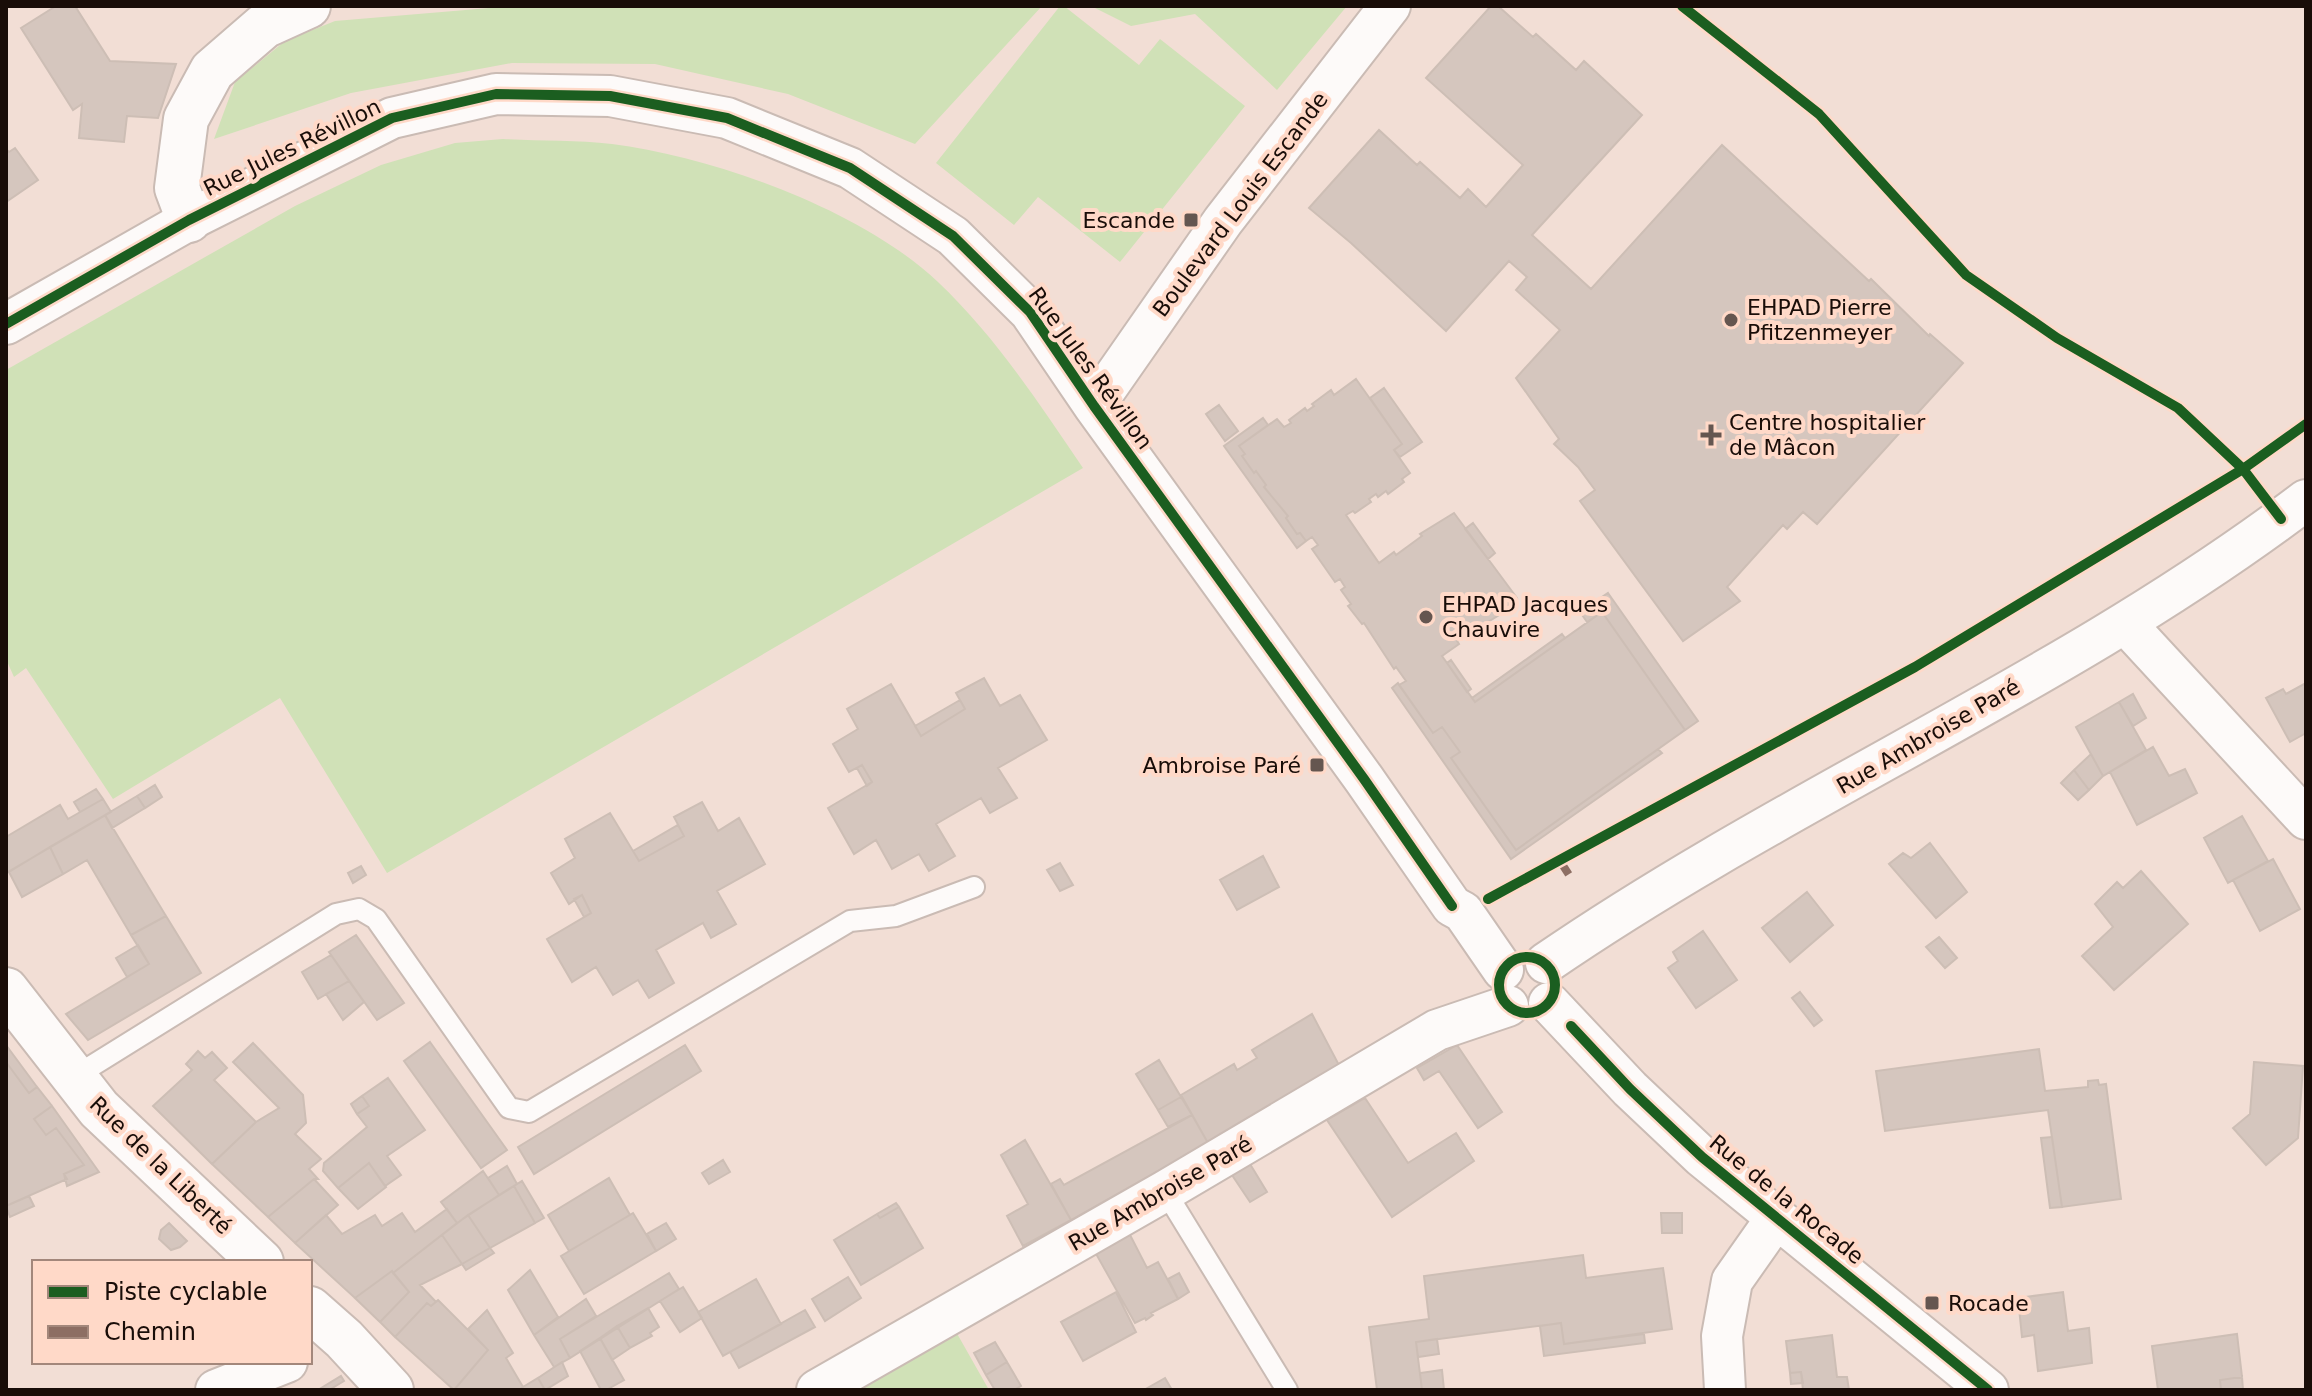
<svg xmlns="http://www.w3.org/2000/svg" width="2312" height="1396" viewBox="0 0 2312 1396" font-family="'DejaVu Sans',sans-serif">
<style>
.green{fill:#d0e1b7}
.building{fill:#d5c6be;stroke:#cdbeb5;stroke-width:2}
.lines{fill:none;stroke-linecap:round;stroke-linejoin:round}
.service-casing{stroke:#cabbb4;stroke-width:24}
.minor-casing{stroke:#cabbb4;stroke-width:44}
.tertiary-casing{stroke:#cabbb4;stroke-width:48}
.service{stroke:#fdfaf9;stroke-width:20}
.minor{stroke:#fdfaf9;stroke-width:40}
.tertiary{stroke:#fdfaf9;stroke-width:44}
.quiet{stroke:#8d6e63;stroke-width:8;stroke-dasharray:16 8;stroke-linecap:butt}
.cycleway-casing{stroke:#ffd9c8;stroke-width:15}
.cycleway{stroke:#1b5e20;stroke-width:10}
.poi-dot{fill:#655650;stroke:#ffd9c8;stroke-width:3}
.labels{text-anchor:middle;stroke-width:8;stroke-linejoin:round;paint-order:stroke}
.street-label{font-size:22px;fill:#190d08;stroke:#ffd9c8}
.poi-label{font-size:22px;fill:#190d08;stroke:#ffd9c8;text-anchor:start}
</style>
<rect width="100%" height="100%" fill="#f2ded5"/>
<path class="green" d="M512,6H1042L915,144L788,94L655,64L512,63L351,93L214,139L235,82L285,41L335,21Z
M1060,6H1064L1139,65L1160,39L1245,106L1120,262L1038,197L1014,225L936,163Z
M1091,6H1347L1277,90L1195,14L1131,26Z
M503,139C539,141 576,140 612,144C715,157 862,210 938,282C996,337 1038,402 1083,468L387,873L280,698L113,799L26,668L14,677L6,659V370L295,206L381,165L455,143Z
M955,1330L989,1390H852Z"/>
<path class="building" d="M56,6H75L110,61L176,64L158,118L127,116L124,142L79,138L82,104L73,110L21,28Z
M1491,6H1498L1533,37L1536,34L1576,70L1584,61L1642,115L1532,235L1591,289L1722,145L1869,281L1871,279L1929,336L1930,334L1963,363L1817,524L1803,512L1787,529L1783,525L1727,587L1740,601L1683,641L1580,501L1595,490L1578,467L1554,444L1559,439L1516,378L1560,330L1516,290L1527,277L1509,261L1446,331L1351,243L1309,208L1379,130L1417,165L1420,162L1460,198L1468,189L1486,207L1523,165L1426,78Z
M15,148L38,180L6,202V149L9,152Z
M1356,379L1402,444L1394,450L1410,473L1402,479L1404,482L1388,494L1386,491L1378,497L1376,494L1369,499L1371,502L1355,513L1353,511L1346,515L1379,563L1394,552L1396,555L1422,536L1420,534L1454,513L1517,598L1502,610L1504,612L1457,641L1459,644L1442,656L1475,702L1602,612L1685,730L1516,850L1451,758L1460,752L1442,727L1433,733L1399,685L1406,681L1396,667L1394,669L1364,623L1362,624L1348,606L1351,604L1341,590L1345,587L1340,579L1335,582L1312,549L1318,545L1312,537L1306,541L1300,533L1297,534L1286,518L1288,516L1264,487L1266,485L1256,471L1254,473L1242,456L1245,454L1239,446L1277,419L1284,427L1291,423L1289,420L1305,408L1307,411L1314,406L1312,404L1331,390L1334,395Z
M1384,388L1422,442L1400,457L1394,450L1402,444L1370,398Z
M1219,405L1238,431L1225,441L1206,414Z
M1263,418L1268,425L1239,446L1245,454L1242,456L1254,473L1256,471L1266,485L1264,487L1288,516L1286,518L1297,534L1300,533L1306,541L1297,548L1224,446Z
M1473,523L1495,553L1488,559L1465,529Z
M1608,593L1698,721L1685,730L1602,612L1587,622L1580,612Z
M1562,634L1565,638L1475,702L1472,698Z
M1451,660L1471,689L1467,692L1447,663Z
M984,678L1000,706L1020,695L1047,740L998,768L1017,798L990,813L981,798L936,824L955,856L929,871L919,854L892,869L876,840L854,854L828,808L872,782L862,765L849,772L833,744L858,729L847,709L891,684L921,736L965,709L956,693Z
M1398,683L1433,733L1442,727L1460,752L1451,758L1516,850L1658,749L1662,753L1511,859L1392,688Z
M2306,683V733L2290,742L2266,698L2283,689L2286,694Z
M2133,694L2146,718L2133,726L2119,702Z
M960,700L965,709L921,736L915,726Z
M2119,702L2146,750L2103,776L2076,727Z
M2153,747L2169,776L2185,769L2197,793L2137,825L2110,772Z
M2091,754L2103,776L2089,790L2074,770Z
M862,765L872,782L867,786L857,768Z
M2074,770L2089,790L2078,800L2061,783Z
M155,785L162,797L145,808L137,796Z
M96,789L103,799L80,812L74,802Z
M137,796L145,808L112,828L105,815Z
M103,799L111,812L6,873V837L60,805L68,819Z
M702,802L718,831L739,818L765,864L717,891L736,924L711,938L703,923L656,950L674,983L649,998L638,980L613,995L596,967L572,982L547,939L591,913L582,895L569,904L551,873L575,858L565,839L610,813L639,861L684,836L674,817Z
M105,815L166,916L131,935L87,860L63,874L50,847Z
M2242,816L2268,861L2228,883L2204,838Z
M678,825L684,836L639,861L633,851Z
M1930,843L1967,892L1936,918L1889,864L1903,853L1911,858Z
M50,847L63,874L22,897L9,872Z
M1263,856L1279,887L1237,910L1220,880Z
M2273,859L2300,909L2260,931L2233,880Z
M1060,863L1073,885L1060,891L1047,870Z
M361,866L366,875L353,883L348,873Z
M2141,871L2188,924L2114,990L2082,956L2113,927L2095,904L2117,882L2123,888Z
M1807,892L1833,925L1790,962L1762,928Z
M582,895L591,913L584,917L574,899Z
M166,916L201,973L88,1040L66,1014L149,964L131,935Z
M1703,931L1737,980L1696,1008L1668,968L1678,961L1673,952Z
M356,935L404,1003L377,1020L329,952Z
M1939,937L1957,958L1945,968L1926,947Z
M138,945L149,964L127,977L116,958Z
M331,955L349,981L318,999L302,972Z
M349,981L364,1002L343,1020L326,994Z
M1800,992L1822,1020L1814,1026L1792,998Z
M1312,1014L1340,1067L1208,1143L1181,1095L1234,1064L1237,1070L1257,1058L1252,1050Z
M430,1042L507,1150L481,1168L404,1061Z
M253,1043L303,1095L306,1123L295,1134L321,1159L309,1169L318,1179H314L268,1217L212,1164L256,1122L279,1108L233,1062Z
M6,1045L37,1087L29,1093L6,1062Z
M685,1045L701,1071L534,1174L518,1147Z
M1457,1045L1502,1112L1478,1128L1439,1071L1424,1080L1417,1068Z
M2039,1049L2045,1091L2088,1087V1081L2098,1080L2099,1085L2106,1084L2121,1199L2062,1207L2048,1110L1885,1131L1876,1071Z
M198,1051L205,1058L212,1052L227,1068L214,1080L256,1122L212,1164L153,1106L192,1070L186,1064Z
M1159,1060L1181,1097L1158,1110L1136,1074Z
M6,1062L29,1093L37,1087L52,1106L34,1119L46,1135L56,1128L84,1165L64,1174L67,1179L6,1206Z
M2254,1062L2303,1066L2298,1138L2266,1165L2233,1128L2250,1114Z
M388,1078L425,1130L387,1156L401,1175L385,1186L369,1163L338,1188L323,1171L324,1163L367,1127L357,1114L369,1106L362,1096Z
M362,1096L369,1106L357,1114L351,1104Z
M1181,1097L1192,1115L1168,1127L1158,1110Z
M1365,1098L1408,1163L1456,1133L1474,1161L1392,1217L1327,1120Z
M52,1106L99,1172L67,1186L64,1174L84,1165L56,1128L46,1135L34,1119Z
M1192,1115L1208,1143L1071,1220L1051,1184L1060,1179L1064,1185Z
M2052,1137L2062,1207L2050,1208L2041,1138Z
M1025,1140L1071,1220L1023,1246L1007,1216L1028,1204L1001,1155Z
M723,1160L730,1172L709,1184L702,1173Z
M369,1163L386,1187L358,1209L338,1188Z
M1250,1164L1267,1192L1250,1202L1232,1175Z
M507,1166L517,1184L499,1195L488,1178Z
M483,1171L499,1195L457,1223L441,1202Z
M609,1178L630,1215L569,1251L548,1215Z
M314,1179L338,1205L295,1243L268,1217Z
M522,1181L544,1218L535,1223L514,1186Z
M514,1186L535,1223L490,1248L468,1215Z
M29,1196L34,1206L10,1217L6,1206Z
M896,1203L899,1207L880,1218L877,1214Z
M899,1207L923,1248L861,1285L834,1240L877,1214L880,1218Z
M447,1209L457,1223L393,1273L392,1271L355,1298L295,1243L326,1215L342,1234L375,1215L382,1226L402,1213L415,1232Z
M633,1213L656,1251L584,1294L561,1256Z
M1661,1213H1682V1233H1662Z
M468,1215L490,1248L462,1264L442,1235Z
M169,1223L187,1241L180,1247L171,1250L159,1239L161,1230Z
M666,1223L676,1239L656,1251L647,1234Z
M1129,1233L1147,1268L1158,1262L1178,1299L1151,1313L1153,1315L1146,1320L1145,1318L1135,1323L1095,1252Z
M442,1235L462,1264L420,1285L436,1302L431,1306L427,1303L395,1337L380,1322L409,1292L393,1273Z
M490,1248L494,1253L466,1270L462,1264Z
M1583,1255L1586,1278L1663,1268L1672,1329L1564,1344L1561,1323L1416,1342L1422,1390H1377L1369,1327L1429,1319L1424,1276Z
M530,1270L558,1317L534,1335L508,1290Z
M392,1271L409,1292L380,1322L355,1298Z
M669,1273L679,1289L570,1358L560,1339Z
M1179,1273L1189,1292L1178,1299L1168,1279Z
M848,1277L861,1298L825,1321L812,1299Z
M756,1279L781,1324L723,1356L698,1312Z
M683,1287L702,1318L680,1332L660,1301Z
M1116,1292L1136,1332L1083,1361L1061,1322Z
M2063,1292L2068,1331L2089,1328L2092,1363L2038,1371L2034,1335L2022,1337L2018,1298Z
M586,1299L596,1316L560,1339L570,1358L554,1367L534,1335Z
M438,1300L488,1350L454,1390L395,1337L427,1303L431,1306Z
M648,1308L659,1327L650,1333L652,1336L630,1348L617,1326Z
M487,1310L513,1353L506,1358L523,1387L519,1390H454L488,1350L468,1329Z
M805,1310L815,1327L739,1368L730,1352Z
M1561,1323L1564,1344L1644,1334L1645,1343L1544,1356L1540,1326Z
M617,1326L630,1348L612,1360L600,1338Z
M2237,1334L2242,1377L2220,1380L2221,1390H2158L2152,1346Z
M1832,1335L1837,1377H1847L1849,1390H1803L1801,1372L1790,1373L1786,1341Z
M600,1338L624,1380L606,1390H601L580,1351Z
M1437,1339L1439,1354L1418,1357L1416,1342Z
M995,1342L1007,1362L986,1375L974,1353Z
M562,1362L568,1376L545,1390L538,1378Z
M1007,1362L1021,1386L1014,1390H995L986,1375Z
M1442,1370L1444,1390H1422L1420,1373Z
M1801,1372L1803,1383L1791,1384L1790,1373Z
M341,1376L344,1381L329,1390H318Z
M2242,1377L2243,1390H2221L2220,1380Z
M538,1378L545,1390H519L523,1387Z
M1165,1378L1172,1390H1144Z"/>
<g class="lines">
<g class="service-casing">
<path id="service" d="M74,1077L336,914L359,909L376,919L509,1108L529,1112L850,921L896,916L974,887
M1165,1191L1287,1390"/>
</g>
<g class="minor-casing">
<path id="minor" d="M6,324L189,220L392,118L496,94L610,96L727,118L850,168L953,236L1030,312L1094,406L1364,779L1452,906L1463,912L1503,970
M1094,406L1223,221L1390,6
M2125,623L2306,819
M1546,963C1791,795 2069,680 2306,500
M1549,1003L1630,1089L1702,1157L1988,1390
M216,1390L287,1362
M817,1390L1165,1191L1437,1030L1508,1006
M1725,1390L1722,1336L1732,1281L1777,1217"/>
</g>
<g class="tertiary-casing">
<path id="tertiary" d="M189,220L177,188L186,119L212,71L264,26L308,6
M6,990L99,1109L261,1262
M310,1309L344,1339L391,1390"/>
</g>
<use href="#service" class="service"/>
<use href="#minor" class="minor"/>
<use href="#tertiary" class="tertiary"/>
<path class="quiet" d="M1560,861L1571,878"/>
<g class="cycleway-casing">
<path id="cycleway" d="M1682,6L1819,114L1966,275L2057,338L2178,408L2243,469L2281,519
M6,324L189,220L392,118L496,94L610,96L727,118L850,168L953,236L1030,312L1094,406L1364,779L1452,906
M1488,899L1915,667L2243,469L2306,424
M1499 985a28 28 0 1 1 56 0a28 28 0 1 1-56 0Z
M1571,1026L1630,1089L1702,1157L1988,1390"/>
</g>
<use href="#cycleway" class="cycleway"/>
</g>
<g class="poi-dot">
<rect x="1183" y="212" width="16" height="16" rx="4"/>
<circle cx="1731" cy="320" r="8"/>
<path d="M1707 423h8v8h8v8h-8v8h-8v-8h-8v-8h8z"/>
<circle cx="1426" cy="617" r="8"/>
<rect x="1309" y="757" width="16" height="16" rx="4"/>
<rect x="1924" y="1295" width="16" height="16" rx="4"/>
</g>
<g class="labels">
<g class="street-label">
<text transform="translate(292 147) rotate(-26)" y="8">Rue Jules Révillon</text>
<text transform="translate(1240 204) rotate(-53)" y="8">Boulevard Louis Escande</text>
<text transform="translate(1091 368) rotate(54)" y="8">Rue Jules Révillon</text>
<text transform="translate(1928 736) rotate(-30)" y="8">Rue Ambroise Paré</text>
<text transform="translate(161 1165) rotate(44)" y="8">Rue de la Liberté</text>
<text transform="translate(1160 1193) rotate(-30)" y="8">Rue Ambroise Paré</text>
<text transform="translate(1787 1199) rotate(39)" y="8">Rue de la Rocade</text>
</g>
<g class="poi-label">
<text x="1175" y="228" text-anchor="end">Escande</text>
<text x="1747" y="315">EHPAD Pierre<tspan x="1747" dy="25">Pfitzenmeyer</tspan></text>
<text x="1729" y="430">Centre hospitalier<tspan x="1729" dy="25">de Mâcon</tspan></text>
<text x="1442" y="612">EHPAD Jacques<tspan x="1442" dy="25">Chauvire</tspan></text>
<text x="1301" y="773" text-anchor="end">Ambroise Paré</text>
<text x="1948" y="1311">Rocade</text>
</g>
</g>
<rect width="2312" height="1396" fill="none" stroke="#190d08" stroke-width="16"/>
<rect x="32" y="1260" width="280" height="104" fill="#ffd9c8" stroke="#a3877b" stroke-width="2"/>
<rect x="48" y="1286" width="40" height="12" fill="#1b5e20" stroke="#a3877b" stroke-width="2"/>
<text x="104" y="1300" font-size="24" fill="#190d08">Piste cyclable</text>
<rect x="48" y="1326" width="40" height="12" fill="#8d6e63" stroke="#a3877b" stroke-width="2"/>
<text x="104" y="1340" font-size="24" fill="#190d08">Chemin</text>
</svg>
